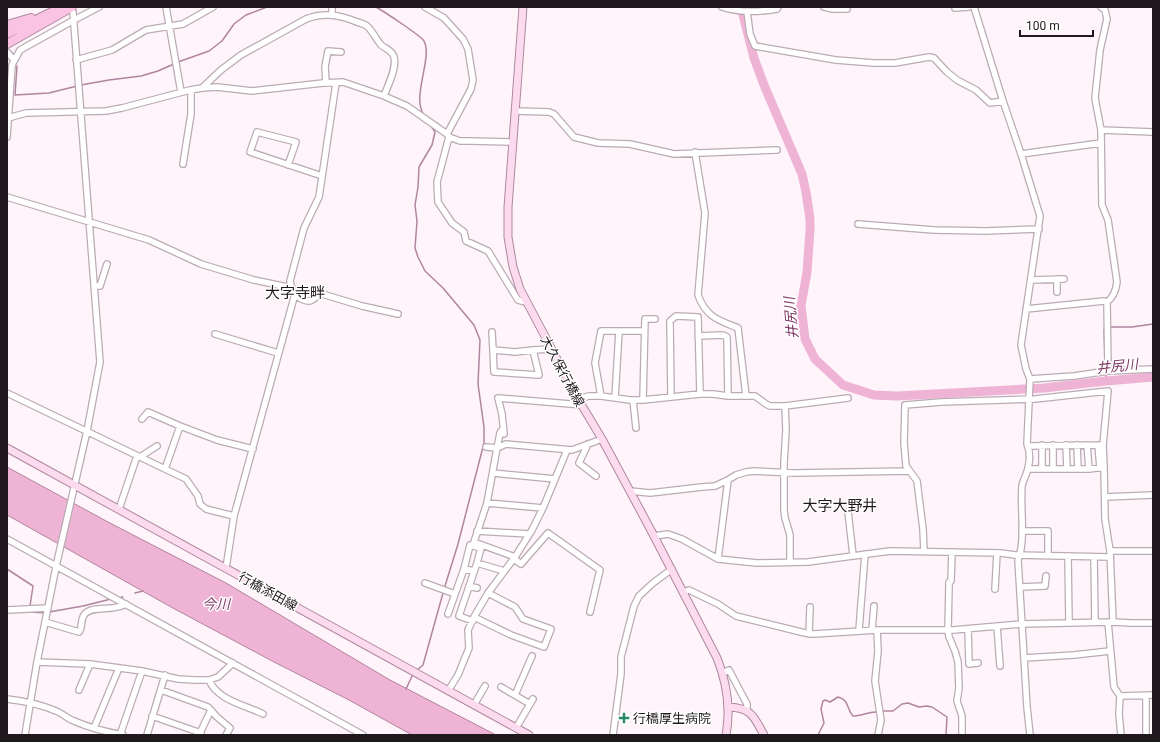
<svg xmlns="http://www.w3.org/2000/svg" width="1160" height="742" viewBox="0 0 1160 742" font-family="Roboto,'Noto Sans JP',sans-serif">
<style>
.water{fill:#efb3d6;stroke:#b1859e}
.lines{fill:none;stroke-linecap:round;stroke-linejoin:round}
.stream{stroke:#b1859e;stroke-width:1.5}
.river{stroke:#efb3d6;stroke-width:9}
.minor-casing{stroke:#bbabb4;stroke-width:8}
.major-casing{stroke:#ae889e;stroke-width:9}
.highway-casing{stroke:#ae889e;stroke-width:10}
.minor{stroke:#fff;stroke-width:5.5}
.major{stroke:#fddbee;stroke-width:7}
.highway{stroke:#fbc3e3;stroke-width:8}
.poi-dot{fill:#298b66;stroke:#fff;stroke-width:1.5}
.labels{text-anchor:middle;stroke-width:3;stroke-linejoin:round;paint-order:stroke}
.street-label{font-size:13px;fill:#1f191d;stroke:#fff}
.poi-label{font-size:13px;fill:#1f191d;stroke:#fff;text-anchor:start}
.water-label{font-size:14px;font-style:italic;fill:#7f3966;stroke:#fff}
.quarter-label{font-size:15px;fill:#1f191d;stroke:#fff}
</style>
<rect width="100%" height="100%" fill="#fef4fa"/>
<path class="water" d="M7,467L108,522L226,583L390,680L496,735H412L349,700L274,662L171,607L7,515Z"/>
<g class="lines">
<path class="stream" d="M376,7C383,11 420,35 424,41C433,58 411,97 424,115
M178,62L209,51L222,41L234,24L246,15L267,7
M17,66L15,95L49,93L77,86
M81,85L109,80L141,76L158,71L174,64
M431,126L435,132L432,145L419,167L418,187L415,205L417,221L415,248L418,257L425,271L443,288L474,325L480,340L478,384L484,427V443L458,544L445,586
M1105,327L1104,331L1106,381
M1109,327H1132L1153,324
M7,569L33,586L30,606
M135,593L143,591
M117,598L123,597
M31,612L45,613
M49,612L83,606L111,599
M417,670L423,665L443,593
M406,689L413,674
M881,711H893L902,704L908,703L919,707L927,706L932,707L947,717L946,735
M818,735L824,723L821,709L823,701L825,700L830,702L838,697C850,700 846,709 853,716C862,716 869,711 878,712"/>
<path class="river" d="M741,7L754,58L764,85L802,174L806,192L810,219V230L807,272L801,306L805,339L815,359L843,385L874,395L897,396L1044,388L1106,381L1153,377"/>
<g class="minor-casing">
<path id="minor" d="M166,7L181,92
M332,7V15
M425,7L444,18L463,39L468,49L473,80L471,89L447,134
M722,7C740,13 759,12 777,9L778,7
M824,7L833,9H847
M974,7L1003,101L1021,154L1040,216L1021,345L1026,369L1030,379L1027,444C1030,451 1030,460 1028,468C1027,474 1023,480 1022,486C1020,508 1026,540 1018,560L1027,707L1030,735
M1101,7L1105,10L1107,19L1100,50L1095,98L1101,130L1102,205L1108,220L1117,282C1116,290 1114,297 1107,302L1108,371
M955,8L969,7
M747,11L750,34L755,46L836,60L874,63H895L929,57L934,58L947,72L957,80L976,90L990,103L1003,101
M7,52L14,60
M76,60L112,50L146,30L183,24L213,7
M326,83L325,67L328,51L341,52
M336,83L319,197L304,228L290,281C291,285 292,291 295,294C298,298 308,303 312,300C315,299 317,296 319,293L362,306L398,314
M202,88L221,70L241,55L306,19C324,12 340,15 357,22C361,23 365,24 368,27C373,32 376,39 381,45C386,49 392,50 394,57C397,68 388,85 384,96
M515,111L549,112L554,114L574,137L598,143L630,144L674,154L777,150
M8,118L26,113L106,111L122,108L190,90L202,88L217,87L252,91L323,83L343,82L384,96L407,106L447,134L449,137L460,141H470L512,142
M1101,130L1153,132
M7,137L12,65L20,50L74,20L99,7
M449,137L437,182L438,202L452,223L464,232L466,241L488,251L518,300L526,302
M695,152L705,213L698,295C706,317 718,320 738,328L746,396
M1021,154L1101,143
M183,164L191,114V90
M288,165L296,142L257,132L250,152L322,176
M7,197L149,240L201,264L254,280L292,288
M858,224L934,230L986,231L1039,229
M1057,279V292
M1031,280L1064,279
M94,286H100L107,264
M1026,309L1104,301L1107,302
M492,332L493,350
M215,334L278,353
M698,336L723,335L727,337L728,396
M533,350L515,352L493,350L494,372L539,375L533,350L551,349
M1030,379L1074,376L1108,371L1153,369
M7,393L165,469L180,426L217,440L253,449
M601,396L595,363L601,331H644
M671,397L670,321L676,316L698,317L700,394
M615,398L619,331
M578,399L589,396H601L630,400H643L700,394H713L728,396H755L766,404L770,406H785L848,398
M633,400L636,428
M643,400L645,319H655
M785,406L786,430L784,462V510L785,518L790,535V563
M142,419L148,412L180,426
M504,434L502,414L498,398L582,405
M588,444L579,463L596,476
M1042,445V469
M1053,445V469
M1066,445L1067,469
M1077,445L1078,469
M1087,445L1089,469
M1098,445L1100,468
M1028,446L1103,445
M486,447L497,448L500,433L503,429
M140,457L157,446
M165,469L186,479L198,496L200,504L206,509L234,516
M1028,469H1089L1104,467
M493,473L555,479
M630,491L650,493L702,487L715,486L728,480
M1105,497L1153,495
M487,503L543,508
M119,509L137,456
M848,512L853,555
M477,531L529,534
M1022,531H1048V555
M654,536L668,534L682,539L718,559L757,563L808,562L890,551L1001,553L1015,555L1110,557
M7,539L363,735
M924,551L923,529L917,481L906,466L904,443L905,405L941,402L1035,399L1108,391L1103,445L1104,467L1105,519L1110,551L1113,622
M1110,551H1153
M952,552L951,581L949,582V586L948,630L949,637L955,651L958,662L959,688L957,701L962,716V735
M1068,556L1069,623
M515,557L474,542L487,503L497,448L506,444L572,450L602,439
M1094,557L1095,622
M513,558L521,564L548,533L600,570L590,612
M718,559L728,480L736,475L746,472L754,471L795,473L909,471
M226,568L234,516L295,294
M474,571L464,569L470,545L481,548L477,563
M425,583L455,594
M469,586L477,588
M1020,587L1045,586L1046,576
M995,589L997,553
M683,592L689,590L718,604L736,616L805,633L814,634L877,630H953L1022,624L1113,622L1131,623H1153
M7,610L48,608
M448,614L464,569
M474,617L511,635L544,647L551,629L523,619L515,607L488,593
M473,621L459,616L477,563L504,571
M45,622L79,632C83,627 80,621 84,615C90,606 108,610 117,607C120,607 123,605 126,604
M1108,622L1114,687L1120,696L1119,714L1121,735
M997,626L1000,666
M968,629L969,664L978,663
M859,630L865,554
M872,630L874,606
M877,630L878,651L875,681L881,720L878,735
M809,634L810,607
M1024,658L1074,655L1110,651
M37,662L90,664L142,671L178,679L195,680H209L218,677L233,663
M723,673L729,670L747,704V710
M209,680C217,700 245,705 263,714
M501,687L530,704
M79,690L90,664
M161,690L208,707L217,717L230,728L226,735
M448,691L458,675L469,648L468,630L474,617L488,593L515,557L532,530L543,508L567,450
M515,695L532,656
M1120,696L1153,695
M1146,696V735
M7,699C24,701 40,704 56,711C62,713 68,719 74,721C90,728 106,732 123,735
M474,705L485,686
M152,716L201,733
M94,728L119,668
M516,728L533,699
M25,735L37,662L57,562L87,431L100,362L73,12
M120,735L142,671
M147,735L165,675
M199,735L211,710
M613,735L621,674V657L634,606L639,596L653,583L672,569"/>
</g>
<g class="major-casing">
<path id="major" d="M523,7L508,207V237L513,267L520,289L578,399L602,439L654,536L717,658C727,683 731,708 726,735
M7,448L529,735
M729,707C752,708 754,717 764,735"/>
</g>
<g class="highway-casing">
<path id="highway" d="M7,25L31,18
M7,34L60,8
M7,44L72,7"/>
</g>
<use href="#minor" class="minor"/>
<use href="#major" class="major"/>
<use href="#highway" class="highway"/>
</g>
<path class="poi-dot" d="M622 712h4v4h4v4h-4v4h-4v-4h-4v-4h4z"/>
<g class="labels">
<g class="street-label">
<text transform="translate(563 371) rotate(62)" y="5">大久保行橋線</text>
<text transform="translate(268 591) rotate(29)" y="5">行橋添田線</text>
</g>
<g class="poi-label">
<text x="633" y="723">行橋厚生病院</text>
</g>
<g class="water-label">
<text transform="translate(791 318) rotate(-95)" y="5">井尻川</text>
<text transform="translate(1117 366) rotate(-6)" y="5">井尻川</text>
<text x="216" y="609">今川</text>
</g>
<g class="quarter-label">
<text x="295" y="298">大字寺畔</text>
<text x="840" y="511">大字大野井</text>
</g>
</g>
<rect width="1160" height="742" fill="none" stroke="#1f191d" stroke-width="16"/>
<path d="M1020 30v6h73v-6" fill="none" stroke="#1f191d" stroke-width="2"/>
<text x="1026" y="30" font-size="12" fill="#1f191d" stroke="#ffffff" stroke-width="3" paint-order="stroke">100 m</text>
</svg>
